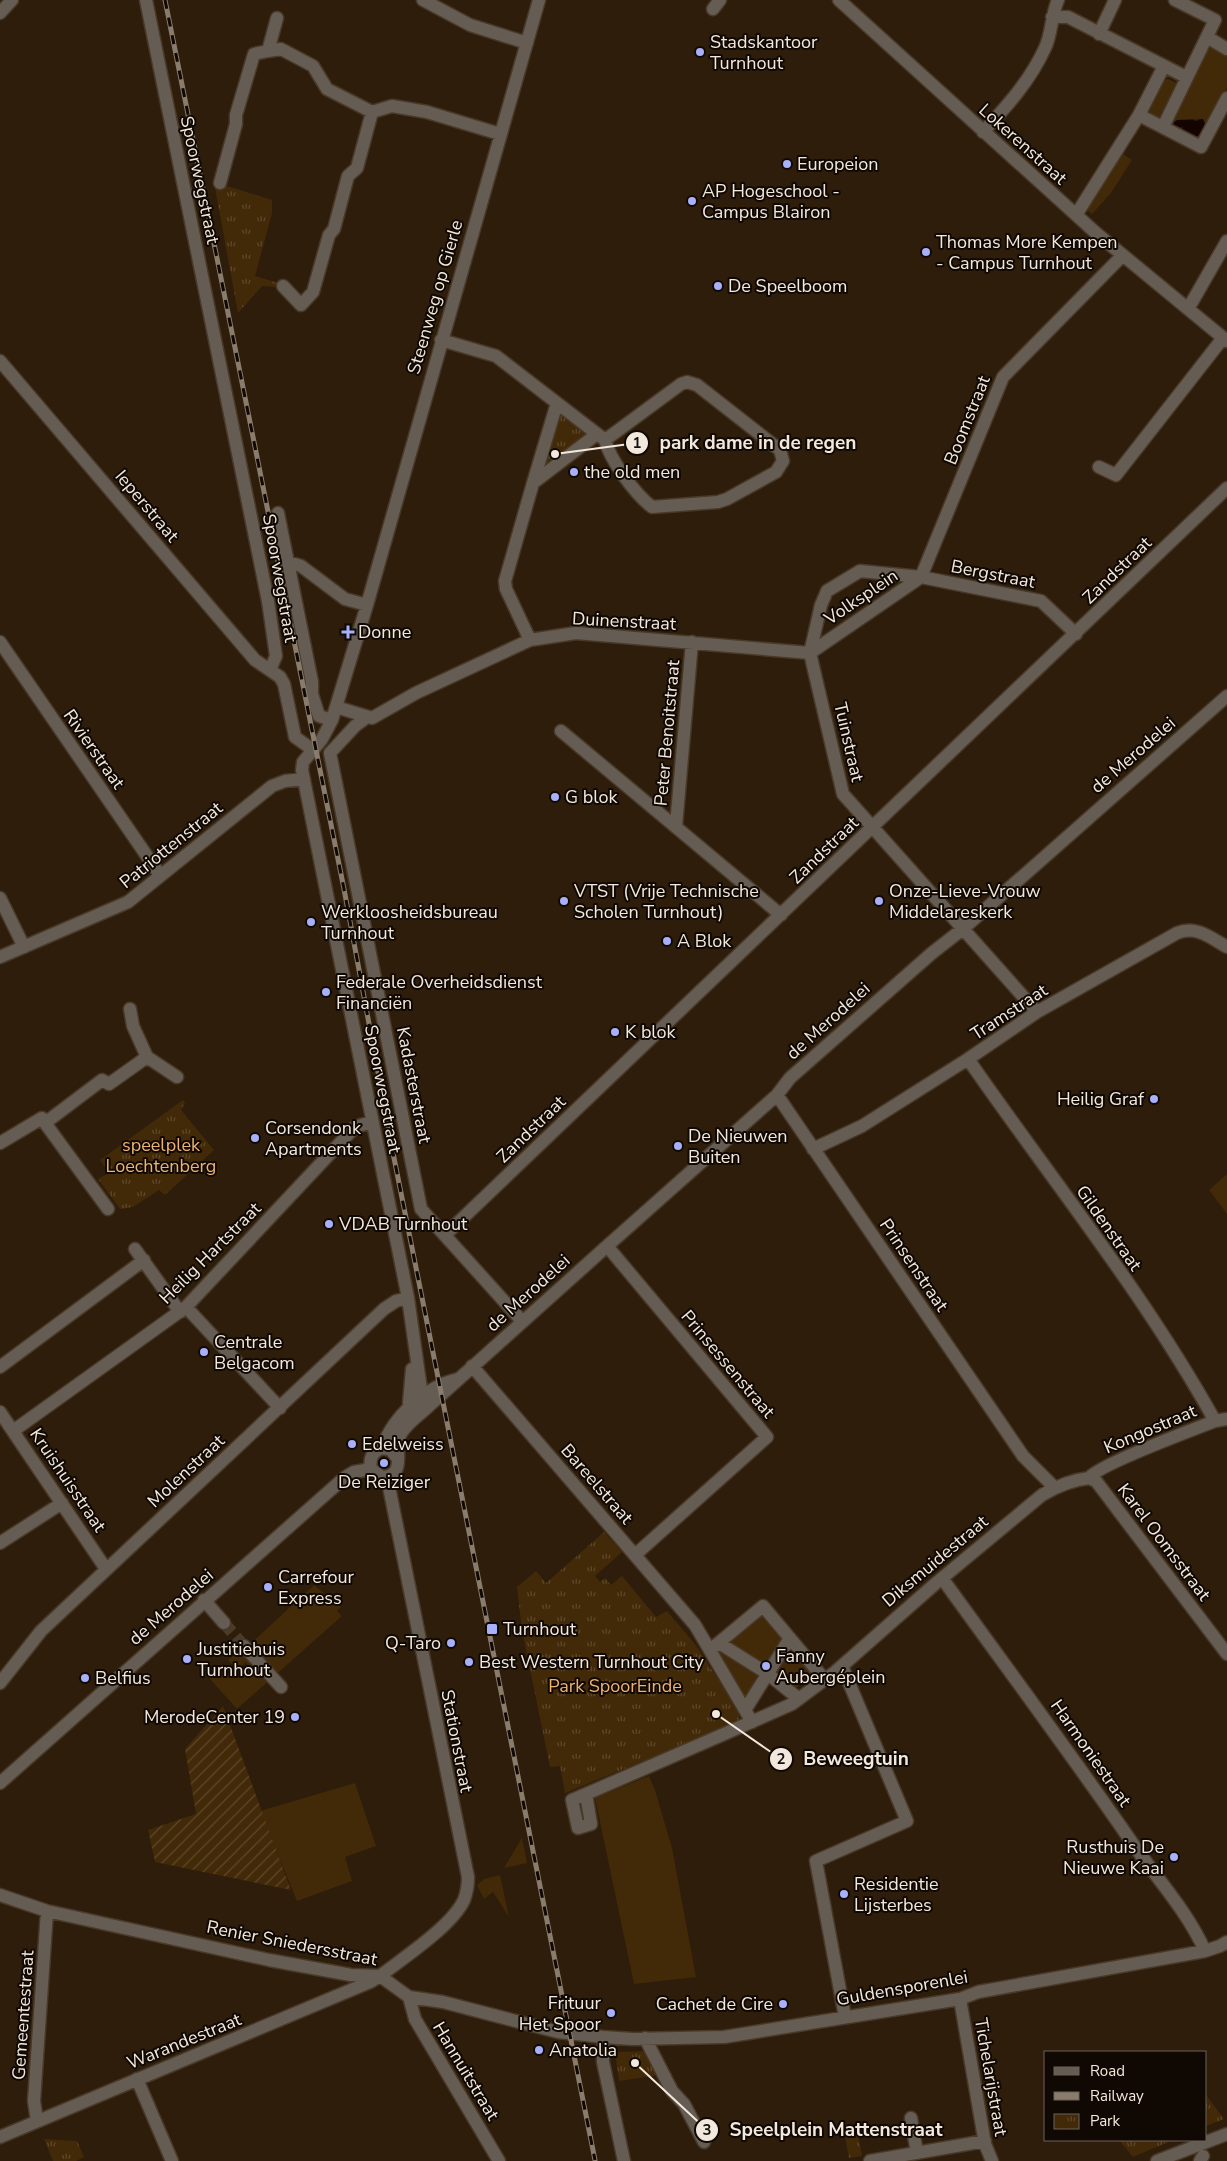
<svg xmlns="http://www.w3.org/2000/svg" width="1227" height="2161" viewBox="0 0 1227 2161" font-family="'Nunito Sans',sans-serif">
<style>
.grass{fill:#422908}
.park{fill:url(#park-tufts)}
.garden{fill:url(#garden-furrows)}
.water{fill:url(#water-ripples)}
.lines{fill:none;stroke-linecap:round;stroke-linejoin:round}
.minor-tunnel{stroke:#4b3b2a;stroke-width:12;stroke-dasharray:12 6;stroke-linecap:butt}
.minor-casing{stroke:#493928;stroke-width:15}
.minor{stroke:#655d54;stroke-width:12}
.rail-casing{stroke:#8a7c6d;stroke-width:5}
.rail{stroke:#100903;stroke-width:3;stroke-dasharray:9;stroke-linecap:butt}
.poi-dot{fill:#a8b0fc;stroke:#100903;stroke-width:2}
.labels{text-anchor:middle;stroke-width:4;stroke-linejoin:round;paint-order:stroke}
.poi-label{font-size:18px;fill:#f3e8dd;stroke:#100903;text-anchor:start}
.street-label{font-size:18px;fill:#f3e8dd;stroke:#100903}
.park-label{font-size:18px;fill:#eeb370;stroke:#100903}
.leader{fill:none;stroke:#f3e8dd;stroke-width:2}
.callout-dot{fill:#f3e8dd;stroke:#100903;stroke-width:2}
.mark-label{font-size:15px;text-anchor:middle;font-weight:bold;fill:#111}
.callout-label{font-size:19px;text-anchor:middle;font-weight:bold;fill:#f3e8dd;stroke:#100903;stroke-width:4;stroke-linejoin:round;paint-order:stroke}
</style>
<defs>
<pattern id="park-tufts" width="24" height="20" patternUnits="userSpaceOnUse" patternTransform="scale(1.25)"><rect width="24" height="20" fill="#422908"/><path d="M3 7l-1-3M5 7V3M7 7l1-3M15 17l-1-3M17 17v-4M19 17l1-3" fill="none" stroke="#5e482c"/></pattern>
<pattern id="garden-furrows" width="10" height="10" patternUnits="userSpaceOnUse" patternTransform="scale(1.25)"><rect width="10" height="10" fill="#422908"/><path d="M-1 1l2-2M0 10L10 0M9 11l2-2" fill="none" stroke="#5e482c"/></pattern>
<pattern id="water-ripples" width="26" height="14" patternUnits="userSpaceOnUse" patternTransform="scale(1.25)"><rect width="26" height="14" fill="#130400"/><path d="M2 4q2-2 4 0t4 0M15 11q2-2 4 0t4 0" fill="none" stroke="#362925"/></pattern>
</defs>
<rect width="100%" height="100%" fill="#2d1d0a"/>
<path class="grass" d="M1212,46L1227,52V88L1202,137L1195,139L1170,124L1207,47Z
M1168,79L1176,83L1178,87L1168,113L1159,120L1150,115L1148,110L1162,82Z
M1119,151L1132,160L1111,193L1092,214L1083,207Z
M1227,1174V1214L1209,1190Z
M314,1585L341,1607L337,1611L342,1616L237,1709L209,1678L222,1667C232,1680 241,1682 254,1670L245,1662L240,1669H236L228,1660L244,1646L246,1648Z
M763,1613L785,1640L767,1667L725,1643Z
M789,1644L814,1672L795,1689L776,1673Z
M720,1647L760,1677L745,1701L715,1651Z
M649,1776L655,1790L672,1848L696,1977L634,1984L595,1798Z
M355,1783L376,1846L345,1857L352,1881L297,1901L260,1811Z
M522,1838L527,1863L504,1868Z
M500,1875L509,1917L493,1892L484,1899L477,1885L484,1879Z"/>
<path class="park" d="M214,182L272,200V213L255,276L278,283L277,287L262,286L238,313Z
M558,406L592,434L539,474Z
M183,1100L185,1103L181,1110L214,1150L165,1195L159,1190L133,1207L120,1209L98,1179L109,1173L100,1160Z
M604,1532L622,1552L595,1576L600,1582L605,1578L611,1585L622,1576L656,1617L667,1611L695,1644L740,1713L738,1722L565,1793L560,1766L550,1767L522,1630L517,1587L536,1571L546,1583Z
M647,2051L659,2075L619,2081L615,2052Z
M1206,2095L1224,2119L1206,2126Z
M857,2129L862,2156L849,2158L844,2131Z
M44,2139L77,2141L84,2157L76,2161H53Z
M1119,2140H1173L1133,2157Z"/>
<path class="garden" d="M223,1706L291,1890L155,1862L148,1830L196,1814L185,1749Z"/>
<path class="water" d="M1203,119L1206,126L1199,137L1195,138L1173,126L1174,122L1177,120Z"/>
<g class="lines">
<path class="minor-tunnel" d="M224,1623L244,1646"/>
<g class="minor-casing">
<path id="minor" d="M146,0L268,601L276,656L270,670
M423,0L470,25L527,43
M839,0L1096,233L1227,341
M713,9L720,0
M0,13L12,0
M1052,17H1068L1186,77
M1099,34L1115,0
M1207,37L1227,49
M268,51L281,49L313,66L327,89L372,112L392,106L427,112L500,134
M1139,115L1201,147L1227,98
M1163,127L1215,20L1175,0
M983,132C1007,106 1030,81 1045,48C1052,34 1051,15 1058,0
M220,183L236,124V115L254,54L268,51L277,18
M1076,215L1139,115L1164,66
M283,286L301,305L313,292L329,235L334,229L348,176L357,168L372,112
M1188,309L1227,241
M441,340L496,356L605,440C610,460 635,494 652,507L718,502L727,499L776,472L783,461L780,450L697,385L687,382L681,384L605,440
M0,361L255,660L280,677L284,684L295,737L313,750
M1099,467L1116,475L1223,338
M533,483L557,403
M278,513L312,682V694L319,716L332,720
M288,562L301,566L345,599L367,605
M921,577L1003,377L1122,256
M530,640L506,589L505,581L533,483L597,434
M0,642L160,875
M810,653L921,577
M336,707L372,718L416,693L530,640L576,633L810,653
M367,717L355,726L330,753L421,1209L522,1321
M561,731L781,915
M676,826L692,642
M0,898L24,947
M0,957L128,902L272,786L285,781L304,779
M1037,1012L843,794L810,653L821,605L827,591L860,571L921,577L1041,601L1076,634
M147,1057L177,1077
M968,1059C1051,1179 1144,1293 1215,1421
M777,1095L1023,1456L1054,1487
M45,1123L108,1209
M0,1143L42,1118L45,1123L102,1080L109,1084L147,1057L133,1026L130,1009
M813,1149L862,1126L968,1059L1037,1012L1177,933C1196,925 1211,938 1227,947
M445,1235L1227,488
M607,1246L767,1437L635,1555
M135,1249L180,1312
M186,1307L280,1408
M472,1366L695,1625L752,1722
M0,1367L144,1260
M411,1407L409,1403L412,1369
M424,1410L408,1298L302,770L303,762L322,739L332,720L367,605L539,0
M0,1412L106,1569
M13,1431L186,1307L355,1127L371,1122
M382,1448C393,1417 426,1386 458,1379
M398,1459L391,1450L382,1448C372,1452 369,1459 371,1469L382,1477C406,1476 395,1453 399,1438C402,1428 414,1419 421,1413C539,1307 658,1200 777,1095L790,1078L932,953L964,928L1227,696
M1089,1478L1096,1481L1227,1654
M1089,1478C1098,1465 1194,1429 1215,1421L1227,1419
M0,1543L62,1503
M942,1578C1006,1667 1071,1754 1133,1844C1158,1880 1187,1911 1205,1951
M204,1600L224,1623
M719,1643L768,1674L799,1699
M244,1646L281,1687
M710,1650L763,1606L825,1680
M842,1666L907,1821L816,1861L845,2017
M0,1683L41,1631L384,1309L396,1301L408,1298
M745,1710L790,1638
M0,1783L344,1478L354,1472L371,1469
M586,1794L591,1824L578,1828L572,1800L586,1794L724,1734L792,1704L835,1672L935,1584L1042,1495C1057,1486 1072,1480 1089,1478
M0,1895L47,1911L269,1960L351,1975L380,1976L409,1997L443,2002L558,2032L603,2037L632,2039L724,2037L960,1999L978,1992L1205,1951L1220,1946L1227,1942
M409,1997L415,2019L499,2161
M960,1999L985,2144L992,2161
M603,2037V2062L624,2161
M645,2038L672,2091L684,2104L704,2142
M137,2079L172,2161
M911,2118L917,2153
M37,2121L34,2101L47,1911
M0,2137L370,1982L380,1976C403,1958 452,1926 464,1900C467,1892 468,1885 468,1877L387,1477
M870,2161L985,2141
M1157,2161L1227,2134
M1200,2161L1203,2156"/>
</g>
<use href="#minor" class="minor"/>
<g class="rail-casing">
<path id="rail" d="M165,0L344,889L393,1153L595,2160"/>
</g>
<use href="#rail" class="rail"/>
</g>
<g class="poi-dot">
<circle cx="700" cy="52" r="5"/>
<circle cx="787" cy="164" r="5"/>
<circle cx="692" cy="201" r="5"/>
<circle cx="926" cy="252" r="5"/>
<circle cx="718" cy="286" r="5"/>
<circle cx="574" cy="472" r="5"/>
<path d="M345.5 624.5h5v5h5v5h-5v5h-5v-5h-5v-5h5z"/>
<circle cx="555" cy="797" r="5"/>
<circle cx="564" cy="901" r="5"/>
<circle cx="879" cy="901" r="5"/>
<circle cx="311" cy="922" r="5"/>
<circle cx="667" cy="941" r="5"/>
<circle cx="326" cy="992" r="5"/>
<circle cx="615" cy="1032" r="5"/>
<circle cx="1154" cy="1099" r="5"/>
<circle cx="255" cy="1138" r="5"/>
<circle cx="678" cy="1146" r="5"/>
<circle cx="329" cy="1224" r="5"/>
<circle cx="204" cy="1352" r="5"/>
<circle cx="352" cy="1444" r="5"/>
<circle cx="384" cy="1463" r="5"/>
<circle cx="268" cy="1587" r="5"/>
<rect x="486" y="1623" width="12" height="12" rx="2.5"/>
<circle cx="451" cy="1643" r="5"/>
<circle cx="187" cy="1659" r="5"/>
<circle cx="469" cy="1662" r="5"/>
<circle cx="766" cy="1666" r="5"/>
<circle cx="85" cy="1678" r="5"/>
<circle cx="295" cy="1717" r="5"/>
<circle cx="1174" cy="1857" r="5"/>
<circle cx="844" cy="1894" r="5"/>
<circle cx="783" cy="2004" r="5"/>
<circle cx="611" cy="2013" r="5"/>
<circle cx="539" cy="2050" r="5"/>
</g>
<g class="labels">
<g class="poi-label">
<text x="710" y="48">Stadskantoor<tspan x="710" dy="21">Turnhout</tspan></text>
<text x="797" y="170">Europeion</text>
<text x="702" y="197">AP Hogeschool -<tspan x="702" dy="21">Campus Blairon</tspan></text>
<text x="936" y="248">Thomas More Kempen<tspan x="936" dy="21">- Campus Turnhout</tspan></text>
<text x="728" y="292">De Speelboom</text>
<text x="584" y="478">the old men</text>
<text x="358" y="638">Donne</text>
<text x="565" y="803">G blok</text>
<text x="574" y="897">VTST (Vrije Technische<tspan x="574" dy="21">Scholen Turnhout)</tspan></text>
<text x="889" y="897">Onze-Lieve-Vrouw<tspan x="889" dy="21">Middelareskerk</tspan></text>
<text x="321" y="918">Werkloosheidsbureau<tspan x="321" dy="21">Turnhout</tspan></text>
<text x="677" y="947">A Blok</text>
<text x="336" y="988">Federale Overheidsdienst<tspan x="336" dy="21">Financiën</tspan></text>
<text x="625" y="1038">K blok</text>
<text x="1144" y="1105" text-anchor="end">Heilig Graf</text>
<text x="265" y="1134">Corsendonk<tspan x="265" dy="21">Apartments</tspan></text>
<text x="688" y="1142">De Nieuwen<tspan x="688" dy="21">Buiten</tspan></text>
<text x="339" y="1230">VDAB Turnhout</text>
<text x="214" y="1348">Centrale<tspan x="214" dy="21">Belgacom</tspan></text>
<text x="362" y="1450">Edelweiss</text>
<text x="384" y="1488" text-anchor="middle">De Reiziger</text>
<text x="278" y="1583">Carrefour<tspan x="278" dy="21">Express</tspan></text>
<text x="503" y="1635">Turnhout</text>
<text x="441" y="1649" text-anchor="end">Q-Taro</text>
<text x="197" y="1655">Justitiehuis<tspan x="197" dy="21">Turnhout</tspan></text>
<text x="776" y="1662">Fanny<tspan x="776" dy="21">Aubergéplein</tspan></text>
<text x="479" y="1668">Best Western Turnhout City</text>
<text x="95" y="1684">Belfius</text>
<text x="285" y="1723" text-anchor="end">MerodeCenter 19</text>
<text x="1164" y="1853" text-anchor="end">Rusthuis De<tspan x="1164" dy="21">Nieuwe Kaai</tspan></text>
<text x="854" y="1890">Residentie<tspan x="854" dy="21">Lijsterbes</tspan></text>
<text x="601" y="2009" text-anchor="end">Frituur<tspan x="601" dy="21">Het Spoor</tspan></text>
<text x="773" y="2010" text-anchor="end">Cachet de Cire</text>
<text x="549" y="2056">Anatolia</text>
</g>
<g class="street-label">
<text transform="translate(1023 144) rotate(42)" y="6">Lokerenstraat</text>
<text transform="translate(200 180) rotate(78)" y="6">Spoorwegstraat</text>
<text transform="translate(435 297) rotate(-74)" y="6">Steenweg op Gierle</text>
<text transform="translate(967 420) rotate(-68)" y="6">Boomstraat</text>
<text transform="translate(147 506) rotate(50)" y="6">Ieperstraat</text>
<text transform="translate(1117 570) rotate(-44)" y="6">Zandstraat</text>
<text transform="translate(993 574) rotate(11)" y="6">Bergstraat</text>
<text transform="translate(280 578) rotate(80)" y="6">Spoorwegstraat</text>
<text transform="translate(861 597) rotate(-34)" y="6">Volksplein</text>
<text transform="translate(624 621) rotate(3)" y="6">Duinenstraat</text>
<text transform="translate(667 733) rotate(-85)" y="6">Peter Benoitstraat</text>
<text transform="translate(849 742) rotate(77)" y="6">Tuinstraat</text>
<text transform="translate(94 749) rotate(55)" y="6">Rivierstraat</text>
<text transform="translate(1133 755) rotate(-41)" y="6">de Merodelei</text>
<text transform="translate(171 845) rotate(-39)" y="6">Patriottenstraat</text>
<text transform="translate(824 850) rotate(-44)" y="6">Zandstraat</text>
<text transform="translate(1009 1012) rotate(-33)" y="6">Tramstraat</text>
<text transform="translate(828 1021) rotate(-42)" y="6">de Merodelei</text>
<text transform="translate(414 1085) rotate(79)" y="6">Kadasterstraat</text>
<text transform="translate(383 1089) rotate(79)" y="6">Spoorwegstraat</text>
<text transform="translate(531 1129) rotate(-44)" y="6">Zandstraat</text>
<text transform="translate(1109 1228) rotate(55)" y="6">Gildenstraat</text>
<text transform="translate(210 1253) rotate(-45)" y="6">Heilig Hartstraat</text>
<text transform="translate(914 1265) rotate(56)" y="6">Prinsenstraat</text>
<text transform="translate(528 1293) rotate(-42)" y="6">de Merodelei</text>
<text transform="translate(728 1364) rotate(50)" y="6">Prinsessenstraat</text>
<text transform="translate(1150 1429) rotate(-23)" y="6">Kongostraat</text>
<text transform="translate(186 1471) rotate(-43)" y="6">Molenstraat</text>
<text transform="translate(68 1480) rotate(56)" y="6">Kruishuisstraat</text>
<text transform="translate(597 1484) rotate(49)" y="6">Bareelstraat</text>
<text transform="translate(1164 1542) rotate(53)" y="6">Karel Oomsstraat</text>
<text transform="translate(935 1561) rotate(-40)" y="6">Diksmuidestraat</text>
<text transform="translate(171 1607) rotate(-41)" y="6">de Merodelei</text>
<text transform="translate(457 1741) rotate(79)" y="6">Stationstraat</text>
<text transform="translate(1091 1753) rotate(55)" y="6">Harmoniestraat</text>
<text transform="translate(292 1943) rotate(11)" y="6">Renier Sniedersstraat</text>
<text transform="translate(902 1988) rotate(-10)" y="6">Guldensporenlei</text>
<text transform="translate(23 2015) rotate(-86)" y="6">Gemeentestraat</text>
<text transform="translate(184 2041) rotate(-22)" y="6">Warandestraat</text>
<text transform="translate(466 2071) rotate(59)" y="6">Hannuitstraat</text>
<text transform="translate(991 2077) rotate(80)" y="6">Tichelarijstraat</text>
</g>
<g class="park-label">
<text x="161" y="1151">speelplek<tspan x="161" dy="21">Loechtenberg</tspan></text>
<text x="615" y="1692">Park SpoorEinde</text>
</g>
</g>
<path class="leader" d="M555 454L637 443M716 1714L781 1759M635 2063L707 2130"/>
<g class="callout-dot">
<circle cx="555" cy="454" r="5"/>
<circle cx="716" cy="1714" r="5"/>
<circle cx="635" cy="2063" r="5"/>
<circle cx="637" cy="443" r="12"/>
<circle cx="781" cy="1759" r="12"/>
<circle cx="707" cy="2130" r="12"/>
</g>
<g class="mark-label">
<text x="637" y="448">1</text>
<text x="781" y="1764">2</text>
<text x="707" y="2135">3</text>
</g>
<g class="callout-label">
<text x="758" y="449">park dame in de regen</text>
<text x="856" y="1765">Beweegtuin</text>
<text x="836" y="2136">Speelplein Mattenstraat</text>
</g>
<rect x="1044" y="2051" width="162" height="90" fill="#100903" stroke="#6b625a"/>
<rect x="1054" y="2067" width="25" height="8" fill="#655d54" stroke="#6b625a"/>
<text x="1090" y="2076" font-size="15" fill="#f3e8dd">Road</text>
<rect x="1054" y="2092" width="25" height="8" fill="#8a7c6d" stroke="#6b625a"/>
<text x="1090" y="2101" font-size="15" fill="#f3e8dd">Railway</text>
<rect x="1054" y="2114" width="25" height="15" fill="url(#park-tufts)" stroke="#6b625a"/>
<text x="1090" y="2126" font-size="15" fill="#f3e8dd">Park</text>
</svg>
